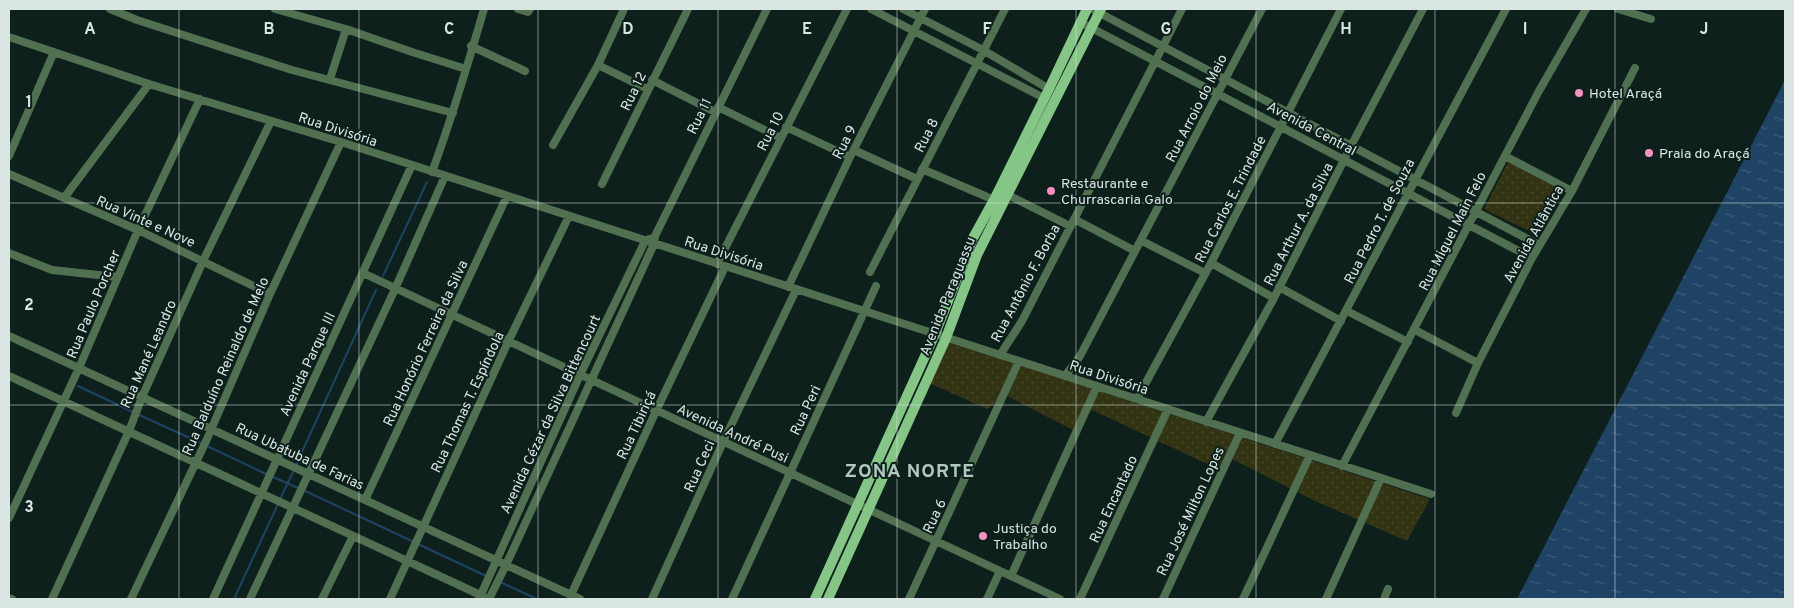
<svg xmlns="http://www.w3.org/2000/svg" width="1794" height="608" viewBox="0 0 1794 608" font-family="Overpass,sans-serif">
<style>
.park{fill:url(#park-dots)}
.water{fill:url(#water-ripples)}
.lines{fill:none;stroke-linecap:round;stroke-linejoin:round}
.stream{stroke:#1f4364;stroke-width:2}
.minor{stroke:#516f51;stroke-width:8}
.major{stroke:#85c585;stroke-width:10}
.grid{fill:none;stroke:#dae6e3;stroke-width:1;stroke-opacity:0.55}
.poi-dot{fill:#fc8fc2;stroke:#0d201c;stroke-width:2}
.labels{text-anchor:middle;stroke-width:4;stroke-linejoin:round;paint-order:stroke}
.street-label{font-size:14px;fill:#dae6e3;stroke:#0d201c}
.poi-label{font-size:14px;fill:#dae6e3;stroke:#0d201c;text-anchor:start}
.district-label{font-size:19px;font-weight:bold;letter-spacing:1px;fill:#b0c8c2;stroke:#0d201c}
.grid-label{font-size:16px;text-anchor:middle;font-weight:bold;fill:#dae6e3;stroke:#0d201c;stroke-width:4;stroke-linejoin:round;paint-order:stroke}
</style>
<defs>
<pattern id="park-dots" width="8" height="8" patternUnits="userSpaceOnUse" patternTransform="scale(1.25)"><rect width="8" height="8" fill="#323313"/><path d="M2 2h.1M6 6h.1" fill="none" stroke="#45472a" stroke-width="1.8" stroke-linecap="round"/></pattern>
<pattern id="water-ripples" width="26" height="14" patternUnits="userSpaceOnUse" patternTransform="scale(1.25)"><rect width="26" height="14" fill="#1f4364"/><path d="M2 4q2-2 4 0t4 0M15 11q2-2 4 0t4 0" fill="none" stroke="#3f5e7a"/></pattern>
</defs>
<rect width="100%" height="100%" fill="#0d201c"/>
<path class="park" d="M1508,162L1563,191L1537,235L1484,209Z
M946,341L1430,499L1407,541L1315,501L1226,456L1218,469L1092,410L1073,430L1005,395L987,409L929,383Z"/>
<path class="water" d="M1785,80V599H1517Z"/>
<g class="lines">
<path class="stream" d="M383,276L427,182
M78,386L133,412
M137,414L203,444
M207,446L266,474
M296,465L376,290
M271,476L298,488
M303,490L414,542
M280,499L294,470
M418,544L486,576
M500,582L537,599
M234,599L278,504"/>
<path class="minor" d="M110,9L137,20L292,70L453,113
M275,9L346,29L412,52L466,69
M518,9L528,12L530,9
M871,9L1044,98
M903,9L983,50L1049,89
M1092,9L1539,245
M1618,9L1651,19
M1080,22L1532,258
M9,37L149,84L341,142L1431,494
M471,46L525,71
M598,65L647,89
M330,79L346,29
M652,80L715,112
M718,107L781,138
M786,127L850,157
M553,145L598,65L624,9
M854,150L917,179
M9,156L54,52
M1505,156L1572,191
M922,169L999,202
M432,172C452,118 468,64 484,9
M9,174L138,230L270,294
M602,184L688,9
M1004,193L1070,226
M64,198L149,84
M1074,219L1135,251
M1142,241L1205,273
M9,253L52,270L117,277
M1211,263L1274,298
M717,264L847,9
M870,272L1005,9
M363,273L1060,599
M788,287L850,157L925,9
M1279,287L1341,321
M1347,311L1408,342
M1415,330L1478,363
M9,336L580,599
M1000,355L1022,321L1182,9
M9,376L489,599
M1065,376L1080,356L1262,9
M1137,399L1211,263L1341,9
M1456,413L1478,363L1532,258L1572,191L1635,68
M1206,422L1274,298L1351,146L1423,9
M1275,444C1353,299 1428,153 1506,9
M1342,466L1539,91L1586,9
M365,500L507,196
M9,518L79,368L138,230L200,99
M1011,576L1097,386
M571,595L656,411L725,267
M9,598L12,599
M52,599L129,431L142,397L203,261L271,121
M131,599L207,439L270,294L341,142
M213,599L412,165
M250,599L395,289L445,176
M322,599L353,536
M390,599L508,342L569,216
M479,599L580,375L645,241L649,239
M489,599L506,565L654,244L655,236L767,9
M652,599L723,442L796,290
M732,599L876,286
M909,599L1019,361
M987,599L1000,571
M1080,599L1168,409
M1163,599L1240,433
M1243,599L1310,455
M1326,599L1381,478
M1384,599L1388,589"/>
<path class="major" d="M815,599L935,334L973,238L994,200L1049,89L1087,9
M828,599L946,338L977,255L1101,9"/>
</g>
<path class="grid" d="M179,9V599M359,9V599M538,9V599M718,9V599M897,9V599M1076,9V599M1256,9V599M1435,9V599M1615,9V599M9,203H1785M9,405H1785"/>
<g class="poi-dot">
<circle cx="1579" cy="93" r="5"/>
<circle cx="1649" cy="153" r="5"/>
<circle cx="1051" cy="191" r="5"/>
<circle cx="983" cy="536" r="5"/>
</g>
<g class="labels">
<g class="street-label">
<text transform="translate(633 91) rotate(-64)" y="5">Rua 12</text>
<text transform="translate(1196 108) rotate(-63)" y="5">Rua Arroio do Meio</text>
<text transform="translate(699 116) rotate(-64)" y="5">Rua 11</text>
<text transform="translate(1312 128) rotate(28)" y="5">Avenida Central</text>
<text transform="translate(338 129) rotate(18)" y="5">Rua Divisória</text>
<text transform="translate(770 131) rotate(-63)" y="5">Rua 10</text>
<text transform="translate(926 135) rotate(-63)" y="5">Rua 8</text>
<text transform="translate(844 142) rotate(-63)" y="5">Rua 9</text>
<text transform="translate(1230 199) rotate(-63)" y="5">Rua Carlos E. Trindade</text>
<text transform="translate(146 221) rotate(24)" y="5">Rua Vinte e Nove</text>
<text transform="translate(1379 221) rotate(-63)" y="5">Rua Pedro T. de Souza</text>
<text transform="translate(1298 224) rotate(-63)" y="5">Rua Arthur A. da Silva</text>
<text transform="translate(1452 231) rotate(-63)" y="5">Rua Miguel Main Felo</text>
<text transform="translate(1533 234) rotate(-61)" y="5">Avenida Atlântica</text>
<text transform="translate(724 253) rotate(18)" y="5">Rua Divisória</text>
<text transform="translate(1025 283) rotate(-62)" y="5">Rua Antônio F. Borba</text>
<text transform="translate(947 296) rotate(-68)" y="5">Avenida Paraguassu</text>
<text transform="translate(93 304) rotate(-67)" y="5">Rua Paulo Porcher</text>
<text transform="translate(425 343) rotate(-65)" y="5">Rua Honório Ferreira da Silva</text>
<text transform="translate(148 354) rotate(-66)" y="5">Rua Mané Leandro</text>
<text transform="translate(307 364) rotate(-65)" y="5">Avenida Parque III</text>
<text transform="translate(225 366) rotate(-66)" y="5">Rua Balduíno Reinaldo de Melo</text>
<text transform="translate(1109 377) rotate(18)" y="5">Rua Divisória</text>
<text transform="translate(467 402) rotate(-65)" y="5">Rua Thomas T. Espíndola</text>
<text transform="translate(805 410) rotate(-65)" y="5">Rua Peri</text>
<text transform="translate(550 414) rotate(-65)" y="5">Avenida Cézar da Silva Bittencourt</text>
<text transform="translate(636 425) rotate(-65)" y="5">Rua Tibiriçá</text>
<text transform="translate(733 433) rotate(25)" y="5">Avenida André Pusi</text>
<text transform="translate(300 456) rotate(25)" y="5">Rua Ubatuba de Farias</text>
<text transform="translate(699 466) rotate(-66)" y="5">Rua Ceci</text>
<text transform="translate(1113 499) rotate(-65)" y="5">Rua Encantado</text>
<text transform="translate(1190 511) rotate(-65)" y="5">Rua José Milton Lopes</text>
<text transform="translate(934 516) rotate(-65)" y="5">Rua 6</text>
</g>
<g class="poi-label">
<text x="1589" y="98">Hotel Araçá</text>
<text x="1659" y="158">Praia do Araçá</text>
<text x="1061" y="188">Restaurante e<tspan x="1061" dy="16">Churrascaria Galo</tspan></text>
<text x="993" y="533">Justiça do<tspan x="993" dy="16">Trabalho</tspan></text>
</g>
<g class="district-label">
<text x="910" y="477">ZONA NORTE</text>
</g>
</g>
<g class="grid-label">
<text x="90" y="34">A</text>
<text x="269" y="34">B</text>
<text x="449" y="34">C</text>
<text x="628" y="34">D</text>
<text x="807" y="34">E</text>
<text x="987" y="34">F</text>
<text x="1166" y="34">G</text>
<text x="1346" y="34">H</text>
<text x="1525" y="34">I</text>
<text x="1704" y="34">J</text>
<text x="29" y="107">1</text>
<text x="29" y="310">2</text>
<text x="29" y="512">3</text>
</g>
<rect width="1794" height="608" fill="none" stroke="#dae6e3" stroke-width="20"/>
</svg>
